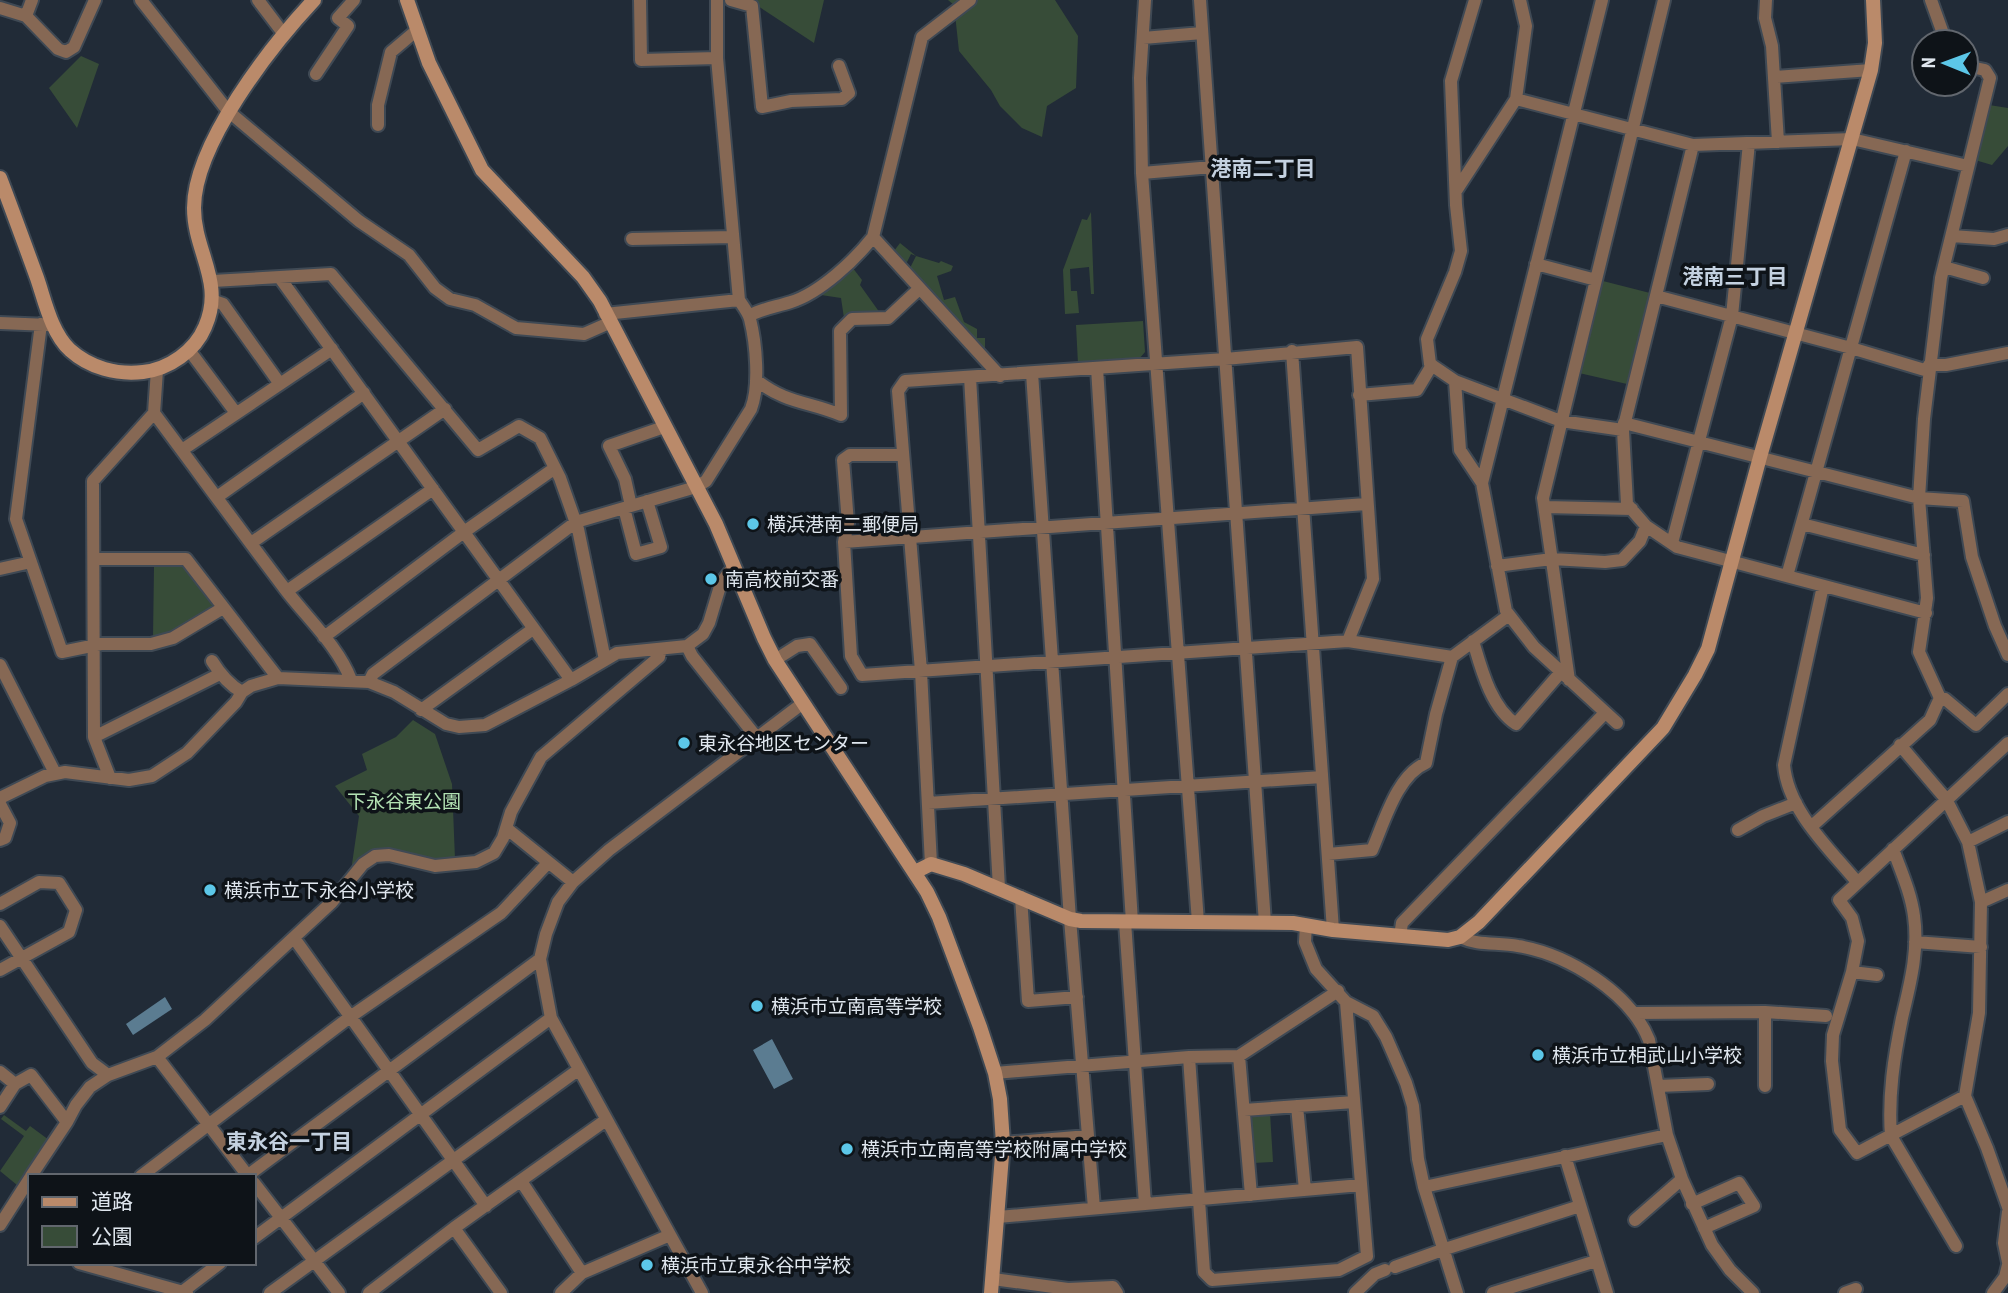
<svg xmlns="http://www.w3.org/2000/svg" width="2008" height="1293" viewBox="0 0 2008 1293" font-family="'PT Sans Narrow','Noto Sans JP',sans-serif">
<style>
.green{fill:#374c38}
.water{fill:#5b7c91}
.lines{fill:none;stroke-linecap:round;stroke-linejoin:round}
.street-casing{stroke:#3f4954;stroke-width:16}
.secondary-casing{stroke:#3f4954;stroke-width:18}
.street{stroke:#866854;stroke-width:12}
.secondary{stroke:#ba8a6a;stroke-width:14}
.poi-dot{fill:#5cc7e8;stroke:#0e1318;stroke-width:2.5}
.labels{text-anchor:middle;stroke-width:7;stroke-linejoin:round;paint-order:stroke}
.poi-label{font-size:19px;fill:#dfe6ee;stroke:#0e1318;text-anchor:start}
.park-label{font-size:19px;fill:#b2e1b3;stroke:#0e1318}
.neighbourhood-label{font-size:21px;font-weight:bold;fill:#c4d1e0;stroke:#0e1318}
</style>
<rect width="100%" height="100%" fill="#212b37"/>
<path class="green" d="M750,0H824L814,43L755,4Z
M948,0H1055L1078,36L1076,88L1047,106L1042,137L1022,128L1000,106L991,90L959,51L954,5Z
M81,56L99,64L77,128L49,88Z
M1989,105L2008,108V146L1992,165L1975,160Z
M1091,212L1094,294H1091L1089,267L1070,269L1071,291H1077L1079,313L1065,314L1063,270L1082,219L1087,220Z
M900,243L916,256L939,263L941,261L953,266L951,271L937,276L944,300L955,297L964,322L977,329V338H985V352L909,270L916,256L911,254L906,264L894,251Z
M852,267L862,280L860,285L880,313H851L844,318L841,298L821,295Z
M1599,280L1650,293L1627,384L1579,373Z
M1143,321L1145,352L1139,359L1078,364L1076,325Z
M181,565L213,605L211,612L170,633L153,638L154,567Z
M413,720L435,734L452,784L455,859L434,861L384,849L372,851L351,871L359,816L335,786L367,770L362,754L396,737Z
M1270,1113L1273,1162L1253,1163L1251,1119L1255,1114Z
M4,1115L26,1131L30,1126L49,1140L17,1185L0,1171L24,1136L1,1119Z"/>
<path class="water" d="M165,997L172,1009L133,1035L126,1024Z
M772,1039L793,1079L774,1089L753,1050Z"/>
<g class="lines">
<g class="street-casing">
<path id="street" d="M141,0L228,111L359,221L409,255L435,288L450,299L475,305L516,328L584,334L609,323
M258,0L283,33
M731,0L752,6L762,107L791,101L842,99L849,93L839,66
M1145,0L1140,78L1142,173L1198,922
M1200,0L1265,923
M1475,0L1451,81L1456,205L1461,251L1455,272L1427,339L1430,364L1455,381L1561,421L1623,430
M1602,0L1482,483L1506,611L1534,647L1617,723
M1766,0L1765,18L1772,46L1778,142
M1931,0L1946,42
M0,8L26,16L58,49L66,52L74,47L95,0
M26,16L32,0
M1143,38L1202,33
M717,58V0
M316,74L348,26L338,18L354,0
M1774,77L1871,70
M1516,99L1693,145L1852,139L1968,166
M378,125V105L391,52L417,30
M1693,145L1623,430L1627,504L1646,526L1677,547L1926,613
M1142,173L1212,167
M1456,191L1516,99L1526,26L1520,0
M1952,236L1994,239L2008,235
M873,237L1000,376
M632,239L733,237
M1536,264L1596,280
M1944,267L1983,278
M280,278L571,680
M213,281L331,274L478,450L519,426L540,438L560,478L578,529L605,660
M1656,296L1851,348L1928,371
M211,300L223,304L280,384
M605,314L739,300
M749,316C763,308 776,307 791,302C820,293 855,260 873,237L922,37L970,0
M0,323L49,325
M41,324L16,519L62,652L101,644H151L173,638L223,608
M189,350L236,413
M1292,351L1333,930
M1929,365H1946L2008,353
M1097,368L1132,922
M157,370L154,413C198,472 241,531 285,589C307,618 338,646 351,680
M1032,373L1070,919L1094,1208
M970,377L999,888
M756,380C787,404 807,401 841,415L840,331L852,319L888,318L919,289
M1455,381L1460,450L1482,483
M1359,395L1417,390L1432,365
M1624,423L1919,498L1963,501L1972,557L1995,626L2008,655
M182,450L332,349
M903,455H850L843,460L848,523L844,542L851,656L862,675L1348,641L1452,657L1509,615
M217,497L364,393
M631,506L625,479L609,446L664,427
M1545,507L1632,509
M624,508L636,554L661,547L647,501
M1802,524L1924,555
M844,542L1366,504
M251,543L445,409
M1672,543L1732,316L1749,143
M94,559H186L278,678
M1497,566L1552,559L1605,562L1622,560L1640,541L1646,526
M0,569L31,562
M1787,576L1906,151
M1823,586L1784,765C1788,811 1829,848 1857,882
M287,591L433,489
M324,637L464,532L555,468
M1473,641C1481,668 1491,708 1516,724L1561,672
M687,646L692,656L757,738
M775,660L797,646L810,644L841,688
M212,661C220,674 229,685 242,692
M0,665L55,773
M1569,680L1543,498L1664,0
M369,682L373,674L576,522L696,487L706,481L751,409C760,386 756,343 750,319C748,312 743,306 739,300L717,58L641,60L640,0
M1940,698L1945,699L1976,725L2008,694
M421,710L533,629
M94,737L220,674
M1900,745L1946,799L1968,842L1981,902L1979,1013L1965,1096L1987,1148L2008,1207
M110,778L94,737L93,481L154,413
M0,798L45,776L65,772L129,780L152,776L187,753L236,702L242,692L251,686L278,678L369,682L394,692L446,724L459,727L485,725L571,680L617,653L687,646L703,634L709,623L721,583L734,566
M928,803L1322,777
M0,804L10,823L5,838L0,840
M1812,826L1930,720L1940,698L1919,652L1927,598L1919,498L1924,419L1941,278L1990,78L1985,70L1966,66
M506,828L573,882
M1738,830L1763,816L1796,803
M1968,842L2008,822
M1893,849C1901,871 1911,893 1914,916C1919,951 1910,984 1902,1018C1894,1057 1888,1096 1891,1136L1956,1246
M1328,854L1372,850C1384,823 1397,775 1426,763L1436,714L1452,657
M931,864L921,671L898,391L905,381L1225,359L1357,347L1373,579L1348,641
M1021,897L1028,1001L1077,997
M1981,902L2008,890
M0,904L39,882L59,883L76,910L69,932L0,970
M1125,922L1145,1204
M1306,925L1305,942L1316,969L1346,1002L1373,1016L1386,1037L1406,1083L1413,1106L1418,1159L1424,1187L1457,1293
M0,926L92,1063L108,1075
M1400,936L1402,923L1605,713
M1460,937C1478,946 1498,942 1518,946C1567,954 1630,992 1649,1040L1667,1135L1682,1179L1712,1245L1730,1270L1753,1293
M294,938L486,1206
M1915,942L1981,947
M1852,972L1877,975
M1635,1013L1765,1012L1826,1016
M1239,1056L1251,1195
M157,1057L248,1176
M1189,1057L1204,1272L1212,1280L1339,1270L1367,1256L1346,1002
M0,1072L15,1084
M995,1073L1189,1057L1239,1056L1338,991
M1658,1086L1708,1084
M1765,1086V1012
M1965,1096L1857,1153L1840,1130L1832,1061L1833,1035L1852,972L1858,941L1852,918L1839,900L2008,743
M1297,1106L1305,1190
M0,1107L15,1084L31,1075L67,1122
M1244,1110L1354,1102
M1003,1143L1088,1136
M1565,1156L1607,1293
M31,1176L67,1122L76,1105L90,1087L108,1075L157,1057L205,1020L332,902L363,864L375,856L389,855L435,866L476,862L494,853L503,838L511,812L541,757L659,657L661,649
M141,1176L350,1017L501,913L548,863
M247,1176L540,959
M521,1181L582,1273
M254,1183L339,1293
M1424,1187L1667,1135
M1692,1204L1739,1183L1754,1206L1704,1228
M2008,1212L2004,1243L2008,1262
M998,1217L1361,1185
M1635,1220L1682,1179
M0,1225L30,1178
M454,1228L501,1293
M670,1235L551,1018L540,959L546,934L558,902L573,882L609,850L803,703
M254,1238L551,1018
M79,1263L187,1293
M1395,1267L1445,1249L1580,1206
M993,1279L1068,1289L1113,1287L1117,1293
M182,1292L220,1263
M270,1293L578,1070
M369,1293L454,1228L606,1120
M561,1293L582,1273L670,1235L702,1293
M1355,1293L1375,1274L1385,1270
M1493,1293L1596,1261
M1845,1293L1856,1289
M1993,1293L2005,1277L2008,1265"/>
</g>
<g class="secondary-casing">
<path id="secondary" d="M407,0L429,63L482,170L583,277L600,301L716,524L764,638L775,660L927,892L939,917L980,1027L995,1073L1000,1099L1003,1143L991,1293
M0,178C13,212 25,245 37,278C45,301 51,332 70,350C90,368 117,375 143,372C169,369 195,351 205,327C225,282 194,252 194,208C194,144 271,46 314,0
M915,872L931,864L964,874L1070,919L1081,921L1293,923L1333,930L1448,940L1460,937L1479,922L1663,728L1695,675L1708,649L1760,457L1871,70L1875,43L1873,0"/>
</g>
<use href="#street" class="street"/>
<use href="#secondary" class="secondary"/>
</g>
<g class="poi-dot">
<circle cx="753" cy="524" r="7"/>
<circle cx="711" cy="579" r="7"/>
<circle cx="684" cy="743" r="7"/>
<circle cx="210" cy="890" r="7"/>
<circle cx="757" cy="1006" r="7"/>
<circle cx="1538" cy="1055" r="7"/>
<circle cx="847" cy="1149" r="7"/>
<circle cx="647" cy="1265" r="7"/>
</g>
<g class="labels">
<g class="poi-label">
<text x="767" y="531">横浜港南二郵便局</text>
<text x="725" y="586">南高校前交番</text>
<text x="698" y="750">東永谷地区センター</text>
<text x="224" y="897">横浜市立下永谷小学校</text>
<text x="771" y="1013">横浜市立南高等学校</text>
<text x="1552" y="1062">横浜市立相武山小学校</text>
<text x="861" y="1156">横浜市立南高等学校附属中学校</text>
<text x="661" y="1272">横浜市立東永谷中学校</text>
</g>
<g class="park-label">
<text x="404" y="808">下永谷東公園</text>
</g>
<g class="neighbourhood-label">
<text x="1263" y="176">港南二丁目</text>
<text x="1735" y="284">港南三丁目</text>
<text x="289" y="1149">東永谷一丁目</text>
</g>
</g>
<rect x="28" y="1174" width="228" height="91" fill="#0e1318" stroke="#62676e" stroke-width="2"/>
<rect x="42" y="1197" width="35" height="10" fill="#ba8a6a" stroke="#62676e" stroke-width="2"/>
<text x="91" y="1209" font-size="21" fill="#dfe6ee">道路</text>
<rect x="42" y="1226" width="35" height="21" fill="#374c38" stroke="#62676e" stroke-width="2"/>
<text x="91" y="1244" font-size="21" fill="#dfe6ee">公園</text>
<g transform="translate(1945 63) rotate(271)"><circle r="33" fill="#0e1318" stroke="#62676e" stroke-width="2"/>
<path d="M0-5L12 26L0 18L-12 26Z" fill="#5cc7e8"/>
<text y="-10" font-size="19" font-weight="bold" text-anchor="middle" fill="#dfe6ee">N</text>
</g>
</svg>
